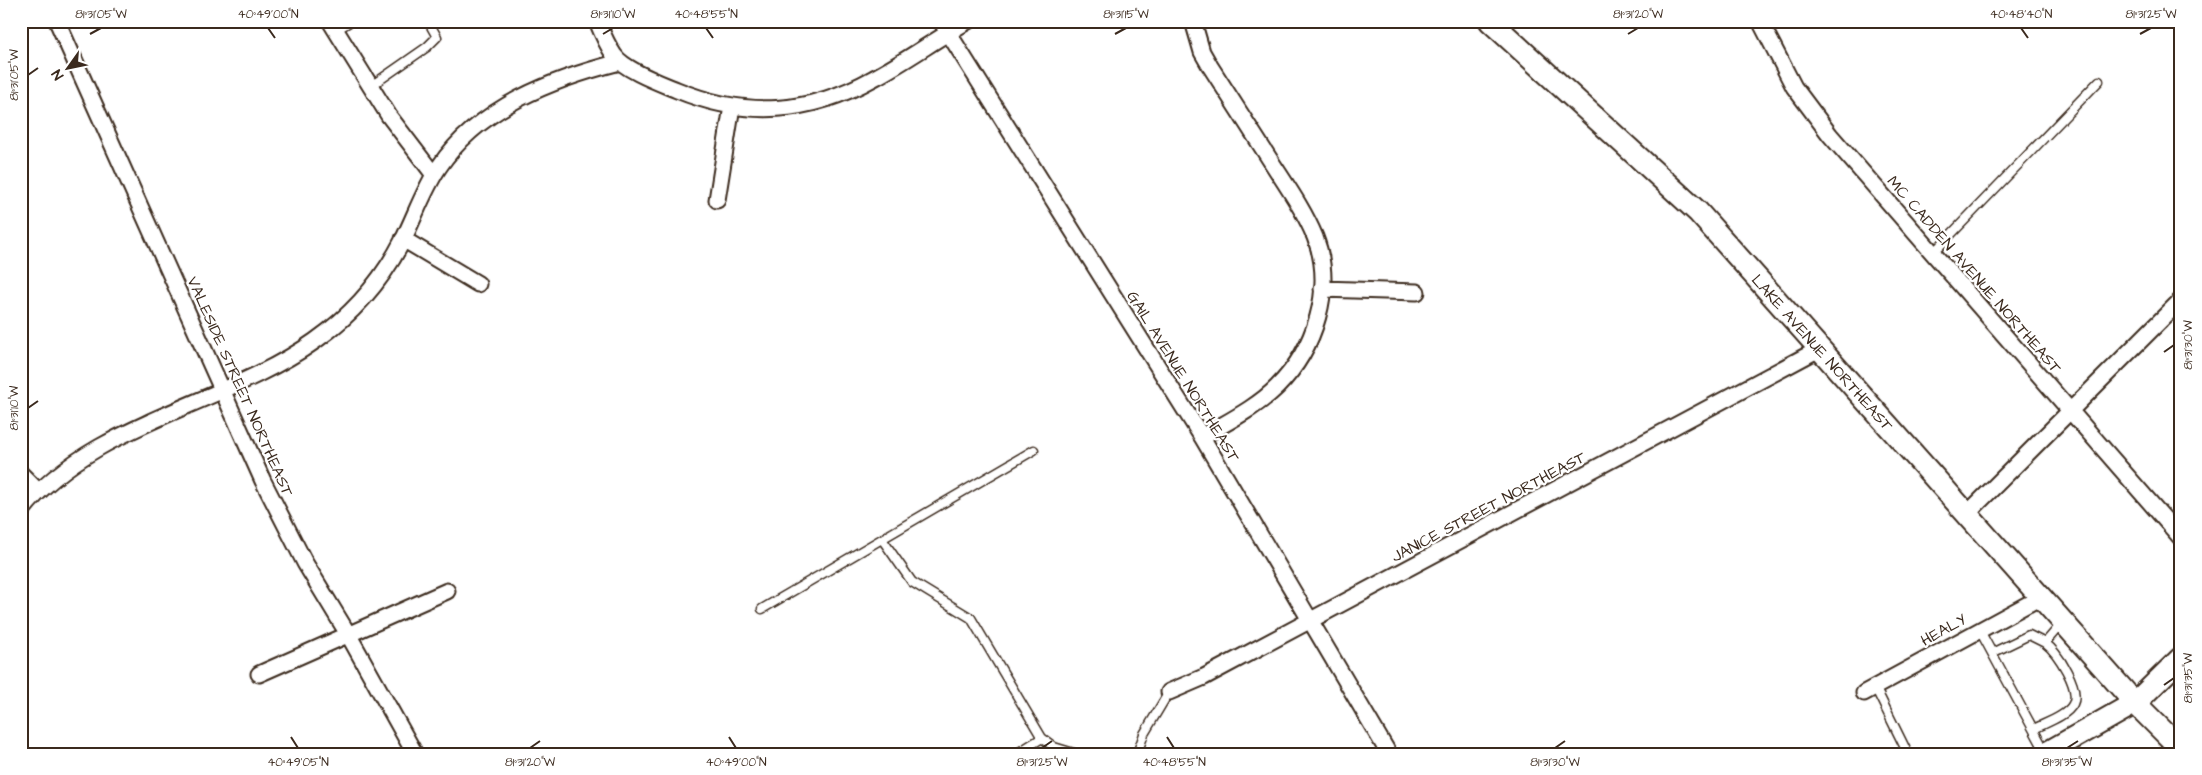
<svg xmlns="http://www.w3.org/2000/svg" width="2202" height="775" viewBox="0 0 2202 775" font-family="'Architects Daughter',sans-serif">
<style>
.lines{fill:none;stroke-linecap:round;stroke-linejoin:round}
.lane-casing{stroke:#3b2a1e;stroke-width:11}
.street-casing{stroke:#3b2a1e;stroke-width:19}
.secondary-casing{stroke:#3b2a1e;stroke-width:25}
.lane{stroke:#fff;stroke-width:8}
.street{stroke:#fff;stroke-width:15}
.secondary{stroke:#fff;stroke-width:21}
.ticks{fill:none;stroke:#3b2a1e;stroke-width:2}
.labels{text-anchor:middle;stroke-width:4.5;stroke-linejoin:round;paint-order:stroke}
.street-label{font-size:16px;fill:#3b2a1e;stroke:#fff}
.neatline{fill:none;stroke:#3b2a1e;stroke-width:2}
.ticks-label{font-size:12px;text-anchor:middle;fill:#3b2a1e}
</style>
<rect width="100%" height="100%" fill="#fff"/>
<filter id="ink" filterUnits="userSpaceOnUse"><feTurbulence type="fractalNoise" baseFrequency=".02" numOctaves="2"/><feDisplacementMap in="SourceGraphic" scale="10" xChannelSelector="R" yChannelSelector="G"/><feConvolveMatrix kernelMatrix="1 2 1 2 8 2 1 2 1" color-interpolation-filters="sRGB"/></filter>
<g filter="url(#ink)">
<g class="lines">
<g class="lane-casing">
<path id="lane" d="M336,30L351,21
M371,86L427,47L437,37L428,21
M1933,253L2099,81
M882,539L912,582L971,618L1042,738L1054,747L1077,754
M762,609L1034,450
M1979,629L2045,751
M1992,653L2029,635L2045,643
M1875,687L1908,754
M2034,729C2045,723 2067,716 2073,704C2081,688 2057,652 2045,643L2063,622
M1016,754L1042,738
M1137,754L1144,734L1169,692"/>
</g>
<g class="street-casing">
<path id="street" d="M57,21L263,481L305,563L348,634L415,754
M330,21L389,116L434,175
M597,21C602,33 607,45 614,55C624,70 660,83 677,90C746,118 808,115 874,78C906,61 936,39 968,21
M941,21L1202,437L1389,754
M1193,21L1202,52L1210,66C1229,96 1248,125 1267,155C1284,182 1303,208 1315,237C1335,288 1315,349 1277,387C1256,408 1227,422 1202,437
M1760,21L1794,87L1830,135L2181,538
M717,200L732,106
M403,239L478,284
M1322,289L1417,292
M21,474L39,492
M21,512C89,424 227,404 315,341C352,315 382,281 403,240C415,216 424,189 439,167C479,107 553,79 620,62
M1967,514L2181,300
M259,674L447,591
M1169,692L1204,677L1821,348
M1864,693L2041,597"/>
</g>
<g class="secondary-casing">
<g id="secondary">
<path id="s1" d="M1490,21L1698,212L2135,703L2181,749"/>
<path d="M2045,754L2135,703L2181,658"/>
</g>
</g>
<use href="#lane" class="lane"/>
<use href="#street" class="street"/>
<use href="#secondary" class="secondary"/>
</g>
</g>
<path class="ticks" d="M268,28L275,38M706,28L713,38M2021,28L2028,38M90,34L101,28M603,34L613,28M1115,34L1126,28M1628,34L1638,28M2140,34L2151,28M28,75L38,68M2164,352L2174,345M28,408L38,401M2164,685L2174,678M291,737L298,748M729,737L736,748M1167,737L1174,748M530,748L540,741M1042,748L1052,741M1555,748L1565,741M2067,748L2078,741"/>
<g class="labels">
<g class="street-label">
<text transform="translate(1975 274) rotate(49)" y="6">MC CADDEN AVENUE NORTHEAST</text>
<text dy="6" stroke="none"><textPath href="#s1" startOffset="470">LAKE AVENUE NORTHEAST</textPath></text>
<text transform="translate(1184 376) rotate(58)" y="6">GAIL AVENUE NORTHEAST</text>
<text transform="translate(241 386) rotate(66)" y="6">VALESIDE STREET NORTHEAST</text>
<text transform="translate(1488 506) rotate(-28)" y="6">JANICE STREET NORTHEAST</text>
<text transform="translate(1943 629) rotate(-29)" y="6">HEALY</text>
</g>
</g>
<rect width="2202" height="775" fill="none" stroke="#fff" stroke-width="55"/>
<g transform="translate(68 68) rotate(237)" stroke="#ffffff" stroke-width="4" paint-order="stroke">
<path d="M0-4L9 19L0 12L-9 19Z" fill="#3b2a1e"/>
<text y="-8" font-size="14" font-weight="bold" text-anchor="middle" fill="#3b2a1e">N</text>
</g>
<rect x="28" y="28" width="2146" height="720" class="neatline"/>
<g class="ticks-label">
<text x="101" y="18">81°31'05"W</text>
<text x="268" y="18">40°49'00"N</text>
<text x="613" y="18">81°31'10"W</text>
<text x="706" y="18">40°48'55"N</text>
<text x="1126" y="18">81°31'15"W</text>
<text x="1638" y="18">81°31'20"W</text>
<text x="2021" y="18">40°48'40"N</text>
<text x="2151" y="18">81°31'25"W</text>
<text transform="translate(14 75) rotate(-90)" y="4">81°31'05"W</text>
<text transform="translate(2188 345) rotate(-90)" y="4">81°31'30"W</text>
<text transform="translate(14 408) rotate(-90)" y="4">81°31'10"W</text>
<text transform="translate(2188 678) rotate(-90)" y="4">81°31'35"W</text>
<text x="298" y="766">40°49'05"N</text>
<text x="530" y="766">81°31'20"W</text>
<text x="736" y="766">40°49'00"N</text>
<text x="1042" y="766">81°31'25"W</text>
<text x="1174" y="766">40°48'55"N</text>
<text x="1555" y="766">81°31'30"W</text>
<text x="2067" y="766">81°31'35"W</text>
</g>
</svg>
